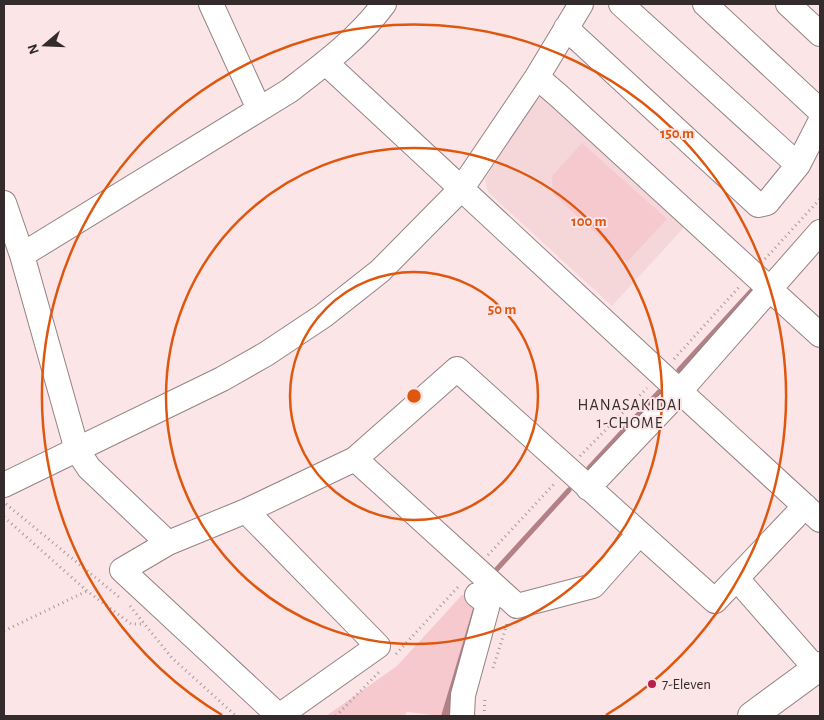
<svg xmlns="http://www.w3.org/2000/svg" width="824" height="720" viewBox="0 0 824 720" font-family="'Alegreya Sans',sans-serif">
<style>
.built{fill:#f5d7da}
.green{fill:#f5c9ce}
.water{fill:#b38086}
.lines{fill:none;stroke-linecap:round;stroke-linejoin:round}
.stream{stroke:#b38086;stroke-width:5}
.minor-casing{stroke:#958284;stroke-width:26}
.major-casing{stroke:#958284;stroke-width:30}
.path{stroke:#a8989a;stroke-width:3;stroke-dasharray:1 4;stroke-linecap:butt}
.minor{stroke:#fff;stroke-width:24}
.major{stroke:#fff;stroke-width:28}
.ring{fill:none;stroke:#df570e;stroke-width:2.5}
.poi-dot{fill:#b3214c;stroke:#fbe5e7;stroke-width:2}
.labels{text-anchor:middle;stroke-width:4;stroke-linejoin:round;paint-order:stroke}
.poi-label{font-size:15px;fill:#332b2c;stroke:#fbe5e7;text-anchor:start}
.neighbourhood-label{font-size:16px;letter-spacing:1px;fill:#332b2c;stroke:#fbe5e7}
.centre{fill:#df570e;stroke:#fbe5e7;stroke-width:2.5}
.ring-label{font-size:15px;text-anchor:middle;font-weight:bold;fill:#df570e;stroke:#fbe5e7;stroke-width:4;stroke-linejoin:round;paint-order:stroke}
</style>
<rect width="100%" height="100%" fill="#fbe5e7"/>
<path class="built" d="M537,92L688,223L612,306L488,192L485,179Z"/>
<path class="green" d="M582,143L667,219L627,262L553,194L552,176Z
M462,595H477L441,716L407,712L404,716H326L397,666Z"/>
<path class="water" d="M477,595L462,716H441Z"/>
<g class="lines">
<path class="stream" d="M679,370L755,287
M589,468L659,392
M497,569L569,490"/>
<g class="minor-casing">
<path id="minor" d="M211,4L259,109
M621,4L798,165
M705,4L820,111
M788,4L820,34
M566,28L758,205L767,203L798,165L820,122
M326,63L661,374L820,520
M537,77L559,96L820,335
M4,203L22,255L77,450L89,468L168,543
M22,255L289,91C323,65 359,38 384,4
M355,459L517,606L593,586L639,534
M4,485L222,379L266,354L323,316L380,271L462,188L537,77L581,4
M588,488L680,391L820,232
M246,511L378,646L279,716
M737,579L817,670
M279,716L122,570L168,543L246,511L355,459L457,369L715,601L805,506
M462,716L463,695L488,604L477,595"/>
</g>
<g class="major-casing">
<path id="major" d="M752,716L820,666"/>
</g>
<path class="path" d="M765,259L820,199
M674,359L740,286
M580,456L647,388
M6,504L119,597
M4,517L87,591L131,624H144
M488,555L555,483
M130,606L172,658L236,716
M4,631L87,591
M396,654L458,587
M493,668L508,621
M336,716L380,671
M484,716L485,697"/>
<use href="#minor" class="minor"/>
<use href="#major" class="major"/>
</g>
<g class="ring">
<circle cx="414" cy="396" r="124"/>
<circle cx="414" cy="396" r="248"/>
<path d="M222 715A372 372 0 1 1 606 715"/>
</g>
<circle class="poi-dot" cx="652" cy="684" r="5"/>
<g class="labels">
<g class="poi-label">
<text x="662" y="689">7-Eleven</text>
</g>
<g class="neighbourhood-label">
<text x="630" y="410">HANASAKIDAI<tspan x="630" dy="18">1-CHOME</tspan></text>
</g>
</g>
<circle cx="414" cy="396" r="8" class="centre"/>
<g class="ring-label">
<text x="677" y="138">150 m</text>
<text x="589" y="226">100 m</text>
<text x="502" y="314">50 m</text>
</g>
<rect width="824" height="720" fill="none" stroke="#332b2c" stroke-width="10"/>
<g transform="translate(45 45) rotate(251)" stroke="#fbe5e7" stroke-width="4" paint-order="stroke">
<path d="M0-4L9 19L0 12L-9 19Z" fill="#332b2c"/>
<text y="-8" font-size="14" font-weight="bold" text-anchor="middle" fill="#332b2c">N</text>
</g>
</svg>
